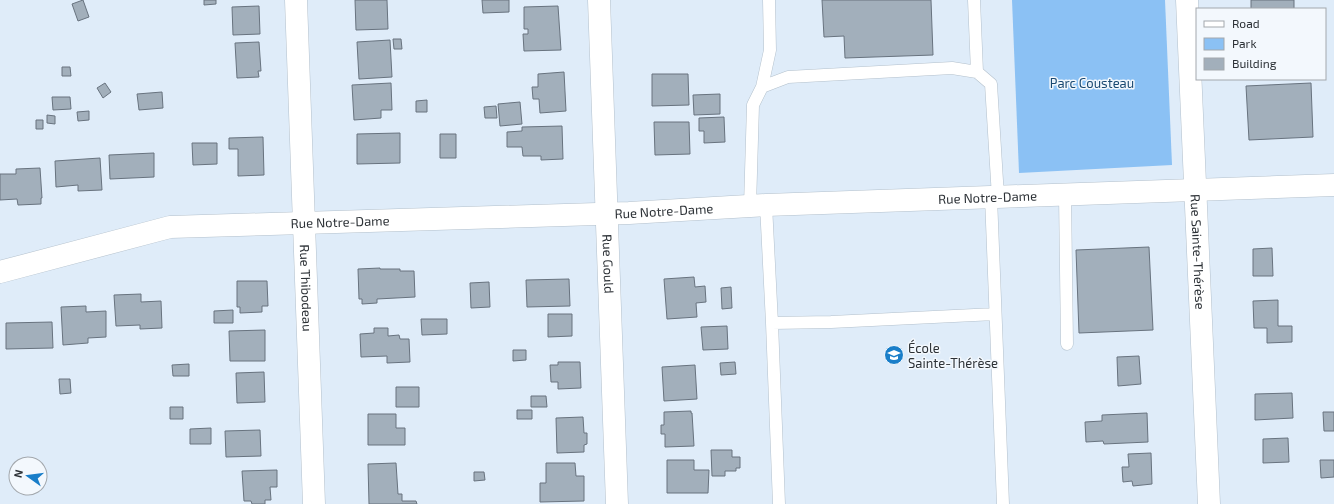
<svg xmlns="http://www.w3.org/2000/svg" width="1334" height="504" viewBox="0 0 1334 504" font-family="'Exo 2',sans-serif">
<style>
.green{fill:#8bc1f4}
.building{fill:#a2afbb;stroke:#68737f}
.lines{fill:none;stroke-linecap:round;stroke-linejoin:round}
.lane-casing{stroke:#b3c0cc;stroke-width:13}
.street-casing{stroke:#b3c0cc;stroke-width:23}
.lane{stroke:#fff;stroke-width:12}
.street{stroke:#fff;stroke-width:22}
.labels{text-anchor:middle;stroke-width:3;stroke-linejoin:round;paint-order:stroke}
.park-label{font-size:13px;fill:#194972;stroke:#f3f8fd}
.street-label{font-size:13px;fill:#2c3136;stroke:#f3f8fd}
.poi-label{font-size:13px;fill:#2c3136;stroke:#f3f8fd;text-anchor:start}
</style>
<rect width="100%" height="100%" fill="#dfecf9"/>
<path class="green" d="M1012,0H1165L1172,165L1019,173Z"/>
<path class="building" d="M83,0L89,17L78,21L72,4Z
M204,0H216V4L204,5Z
M355,0H387L388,29L356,30Z
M482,0H509V12L483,13Z
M822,0H931L933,55L845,58L844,36L824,37Z
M1251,0H1294V9H1251Z
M259,6L260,34L233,35L232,7Z
M558,6L561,50L524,51L523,34H528V29H524V7Z
M393,39H401L402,49H394Z
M390,40L392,77L359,79L357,42Z
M259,42L261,71H258L259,77L237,78L235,43Z
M62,67H70L71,76H62Z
M564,72L566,111L540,113L539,99H533L532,87H538V74Z
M652,74H688L689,105L652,106Z
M105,83L111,92L103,98L97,88Z
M391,83L392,110H381V118L354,120L352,85Z
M1311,83L1313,137L1249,140L1246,86Z
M162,92L163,108L139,110L137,94Z
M720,94V114L694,115L693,95Z
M52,97H70L71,109L53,110Z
M427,100V112H416V101Z
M520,102L522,124L500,126L498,104Z
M496,106L497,118H485L484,107Z
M89,111V120L78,121L77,112Z
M47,115L55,116V124L47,123Z
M724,117L725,142L704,143V131H699V118Z
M36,120H43V129H36Z
M654,122H689L690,154L655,155Z
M562,126L563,159L541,160V156H523L522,147H507V132L522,131V127Z
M400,133V163L357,164V134Z
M440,134H456V158H440Z
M263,137L264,175L238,176V149H229V138Z
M192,143H217V164L193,165Z
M154,153V177L110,179L109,155Z
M100,158L102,190L78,191V185L56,187L55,161Z
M40,168L42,198H41V204L18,205L17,199L0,200V174H16V169Z
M1149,247L1153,330L1079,333L1076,250Z
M1272,248L1273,276H1253V249Z
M380,268V269H400V271H414L415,297L377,299V303L362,304V299H359L358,269Z
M694,277L695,287L705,286L706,302L696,303L697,317L667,319L664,279Z
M569,279L570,306L527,307L526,280Z
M237,281H267L268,306H262V312L240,313V307H237Z
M489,282L490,307L471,308L470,283Z
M731,287L732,308L722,309L721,288Z
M141,294V302L161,301L162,328L140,329V325L116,326L114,295Z
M1278,300V326H1292V342L1267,343V328H1254L1253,301Z
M86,306V312L106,311V337L88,338V343L63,345L61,307Z
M233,310V323H214V311Z
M548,314H572V336L548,337Z
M421,319H447V334L422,335Z
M52,322L53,348L6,349V323Z
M727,326L728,349L703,350L701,327Z
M374,328H388V336L399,335L400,339H409L410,362L387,363V356L361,357L360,334L374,333Z
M265,330V361H230L229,331Z
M513,350H526V360L513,361Z
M1139,356L1141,384L1118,386L1117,357Z
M558,362H580L581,388L558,389V382H551L550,365H558Z
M735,362L736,374L721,375L720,363Z
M189,364V376H173L172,365Z
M695,365L697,399L664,401L662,367Z
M264,372L265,402L237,403L236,373Z
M59,379H70L71,393L60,394Z
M396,387H419V407H396Z
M1292,393L1293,418L1255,420V394Z
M531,396H546L547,407H531Z
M170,407H183V419H170Z
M517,410H532V419H517Z
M691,411V413H692L694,446L665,447V434H661V425H664V412Z
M1323,412H1334V431H1324Z
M1147,413L1148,442L1104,444L1103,441L1086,442L1085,422L1102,421V415Z
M368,414H396V428H405V445H368Z
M583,417L584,433H587V444L584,445V452L557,453L556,418Z
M211,428V444H190V429Z
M260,430L261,456L226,457L225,431Z
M1288,438L1289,462L1263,463V439Z
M711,450H732V457H740V468H736V471H725V476H712Z
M1151,453L1152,484L1133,486L1132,481L1123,482L1122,467H1129L1128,454Z
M667,460H694V470H709L708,493H667Z
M1320,460H1334V477L1321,478Z
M396,463L398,494H402V501H416L417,504H369L368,464Z
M546,463H575L576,476H584V501L540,502V483H546Z
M277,470V487H270L271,500H265V504H252L251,501H244L242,471Z
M474,472H484L485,480L474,481Z"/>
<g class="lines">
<g class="lane-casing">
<path id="lane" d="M974,0L977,72
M762,87L770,50L769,0
M1065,194L1067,344
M991,197L1003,504
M766,205L772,323L779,504
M750,206L753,105L762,87L788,77L952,68L977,72L991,84L998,197
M772,323L831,322L995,314"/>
</g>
<g class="street-casing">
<g id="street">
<path id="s1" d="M296,0L314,504"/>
<path id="s2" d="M599,0L617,504"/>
<path id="s3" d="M1187,0L1209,504"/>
<path id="s4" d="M0,272L170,227L629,213L766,205L1334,185"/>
</g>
</g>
<use href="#lane" class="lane"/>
<use href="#street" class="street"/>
</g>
<defs>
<g id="school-disc" transform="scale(1)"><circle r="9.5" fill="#197ec9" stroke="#f3f8fd"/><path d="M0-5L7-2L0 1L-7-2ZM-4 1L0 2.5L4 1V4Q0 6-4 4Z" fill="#fff"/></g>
</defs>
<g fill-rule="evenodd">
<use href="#school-disc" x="894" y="355"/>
</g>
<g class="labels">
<g class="park-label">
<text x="1092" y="88">Parc Cousteau</text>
</g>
<g class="street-label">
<text dy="5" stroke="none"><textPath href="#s4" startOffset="994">Rue Notre-Dame</textPath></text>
<text dy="5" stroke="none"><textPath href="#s4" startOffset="670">Rue Notre-Dame</textPath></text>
<text dy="5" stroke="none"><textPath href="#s4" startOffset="346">Rue Notre-Dame</textPath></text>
<text dy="5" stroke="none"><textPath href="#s3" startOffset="252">Rue Sainte-Thérèse</textPath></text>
<text dy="5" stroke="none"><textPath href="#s2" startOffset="264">Rue Gould</textPath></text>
<text dy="5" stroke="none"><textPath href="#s1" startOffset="288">Rue Thibodeau</textPath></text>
</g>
<g class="poi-label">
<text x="908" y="353">École<tspan x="908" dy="15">Sainte-Thérèse</tspan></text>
</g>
</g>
<rect x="1196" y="8" width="130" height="72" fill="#f3f8fd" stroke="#a3a8ad"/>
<rect x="1204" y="21" width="20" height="6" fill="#ffffff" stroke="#a3a8ad"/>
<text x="1232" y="28" font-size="12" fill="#2c3136">Road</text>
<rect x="1204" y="38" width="20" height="12" fill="#8bc1f4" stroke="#a3a8ad"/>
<text x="1232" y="48" font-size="12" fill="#2c3136">Park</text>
<rect x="1204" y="58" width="20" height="12" fill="#a2afbb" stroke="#a3a8ad"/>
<text x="1232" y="68" font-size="12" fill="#2c3136">Building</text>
<g transform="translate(28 476) rotate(284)"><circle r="19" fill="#f3f8fd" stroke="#a3a8ad"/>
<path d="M0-3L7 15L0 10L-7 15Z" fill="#197ec9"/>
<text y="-6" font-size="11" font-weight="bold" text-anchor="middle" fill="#2c3136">N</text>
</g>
</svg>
